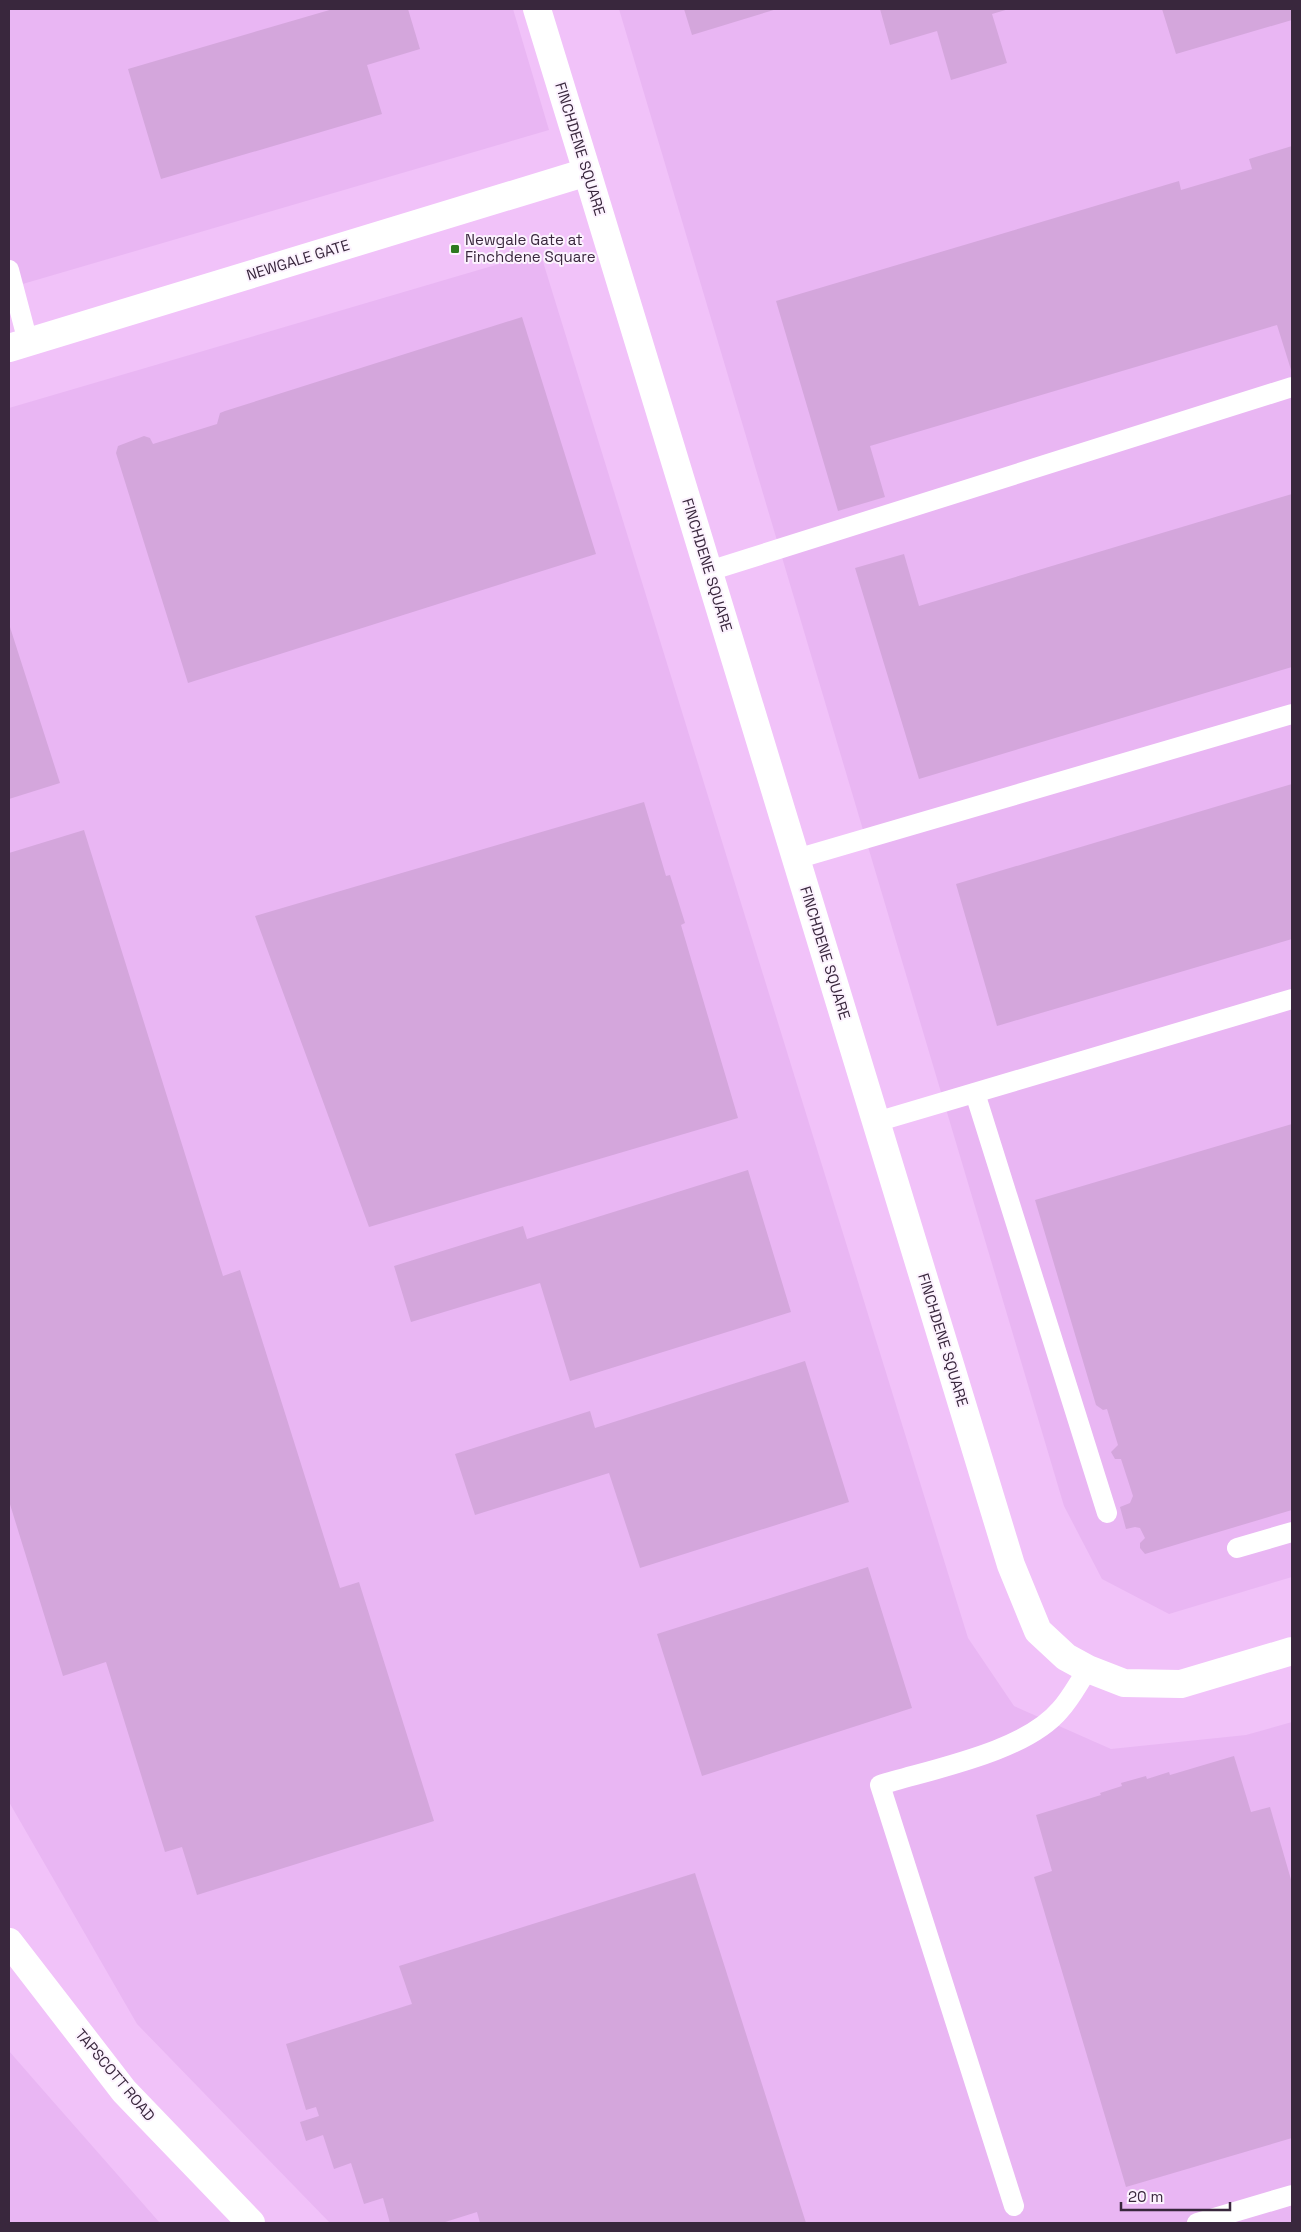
<svg xmlns="http://www.w3.org/2000/svg" width="1301" height="2232" viewBox="0 0 1301 2232" font-family="'Space Grotesk',sans-serif">
<style>
.built{fill:#e9b6f3}
.building{fill:#d4a6dc}
.lines{fill:none;stroke-linecap:round;stroke-linejoin:round}
.lane{stroke:#fff;stroke-width:20}
.street{stroke:#fff;stroke-width:28}
.secondary{stroke:#fff;stroke-width:28}
.poi-dot{fill:#2d7921;stroke:#fcf2fe;stroke-width:2}
.labels{text-anchor:middle;stroke-width:4;stroke-linejoin:round;paint-order:stroke}
.street-label{font-size:15px;fill:#39273d;stroke:#fcf2fe}
.poi-label{font-size:15px;fill:#39273d;stroke:#fcf2fe;text-anchor:start}
</style>
<rect width="100%" height="100%" fill="#f1c2f9"/>
<path class="built" d="M9,9H513L549,130L9,288Z
M619,9H1292V1577L1169,1614L1102,1579L1064,1506Z
M540,252L968,1638L1014,1706L1111,1749L1246,1735L1292,1722V2223H330L137,2024L9,1802V408Z
M9,2051L43,2090L160,2223H9Z"/>
<path class="building" d="M333,9H408L420,49L367,65L382,114L161,179L128,69Z
M684,9H777L692,35Z
M880,9H1009L992,14L1007,63L951,80L937,31L890,45Z
M1162,9H1292V20L1176,54Z
M1292,146V373L1277,325L870,446L885,497L838,511L776,301L1179,181L1181,190L1252,169L1249,159Z
M522,317L596,554L188,683L116,453L118,446L144,436L150,438L153,444L217,424L220,413L225,411Z
M1292,494V667L919,779L855,568L904,554L919,606Z
M9,624L60,783L9,799Z
M1292,784V939L997,1026L956,884Z
M644,802L666,876L670,875L685,923L681,925L738,1118L369,1227L255,916Z
M84,830L223,1276L240,1270L340,1588L359,1582L434,1821L197,1895L182,1847L165,1852L106,1662L63,1676L9,1501V853Z
M1292,1124V1510L1145,1554L1140,1548V1543L1145,1538L1140,1528L1135,1527L1126,1529L1120,1507L1130,1503L1133,1496L1121,1459H1115L1111,1452L1118,1445L1107,1409L1103,1410L1096,1405L1035,1200Z
M748,1170L791,1312L570,1381L540,1283L411,1322L394,1266L523,1226L527,1239Z
M805,1361L849,1502L640,1568L609,1473L475,1515L455,1454L590,1411L595,1428Z
M868,1567L912,1708L702,1776L657,1634Z
M1234,1756L1251,1812L1270,1807L1292,1883V2138L1126,2187L1034,1877L1052,1871L1036,1815L1101,1795L1100,1793L1122,1786L1121,1783L1146,1776L1147,1779L1169,1772L1170,1775Z
M695,1873L806,2223H480L477,2212L442,2223H390L383,2198L364,2204L351,2163L334,2169L323,2135L306,2141L300,2122L319,2116L316,2107L306,2110L286,2044L412,2004L399,1966Z"/>
<g class="lines">
<path class="lane" d="M9,270L28,342
M709,571L1292,387
M796,859L1292,714
M975,1093L1107,1513
M876,1122L1292,999
M1237,1548L1292,1532
M1014,2206L880,1785C932,1769 1025,1752 1060,1710C1071,1698 1079,1682 1088,1669
M1197,2223L1292,2195"/>
<path class="street" d="M587,172L1011,1565L1038,1631L1066,1657L1088,1669L1124,1683L1181,1684L1292,1651"/>
<path class="secondary" d="M9,348L587,172L537,9
M9,1942L124,2091L251,2223"/>
</g>
<rect class="poi-dot" x="450" y="244" width="10" height="10" rx="2.5"/>
<g class="labels">
<g class="street-label">
<text transform="translate(580 149) rotate(73)" y="5">FINCHDENE SQUARE</text>
<text transform="translate(298 260) rotate(-17)" y="5">NEWGALE GATE</text>
<text transform="translate(707 565) rotate(73)" y="5">FINCHDENE SQUARE</text>
<text transform="translate(825 953) rotate(73)" y="5">FINCHDENE SQUARE</text>
<text transform="translate(943 1340) rotate(73)" y="5">FINCHDENE SQUARE</text>
<text transform="translate(115 2075) rotate(50)" y="5">TAPSCOTT ROAD</text>
</g>
<g class="poi-label">
<text x="465" y="245">Newgale Gate at<tspan x="465" dy="17">Finchdene Square</tspan></text>
</g>
</g>
<rect width="1301" height="2232" fill="none" stroke="#39273d" stroke-width="20"/>
<path d="M1121 2202v8h109v-8" fill="none" stroke="#39273d" stroke-width="2.5"/>
<text x="1128" y="2202" font-size="15" fill="#39273d" stroke="#fcf2fe" stroke-width="4" paint-order="stroke">20 m</text>
</svg>
